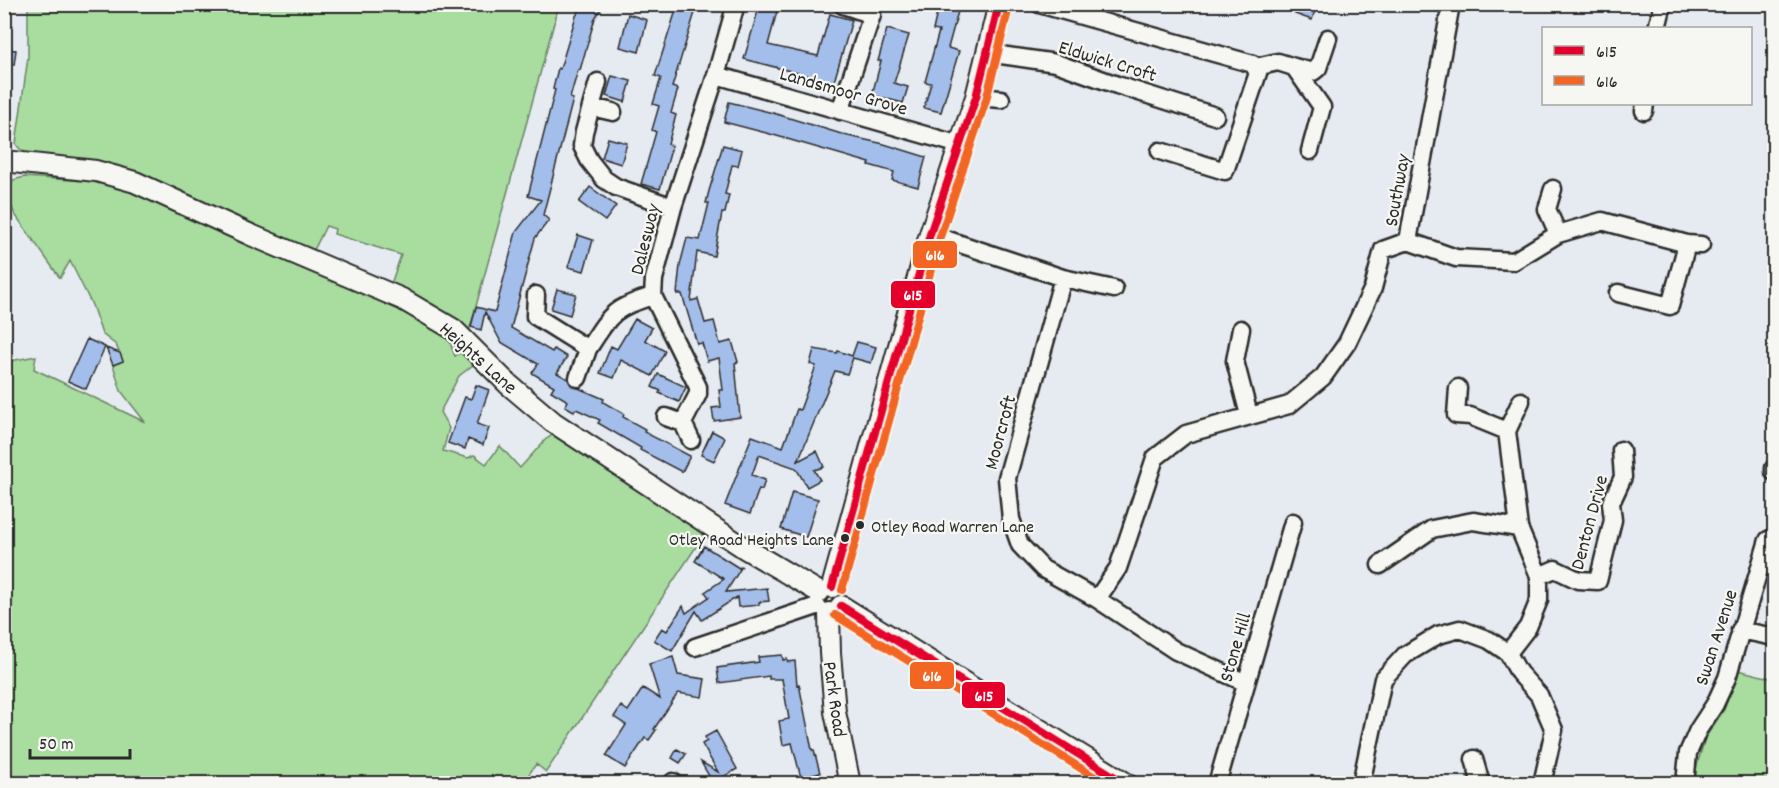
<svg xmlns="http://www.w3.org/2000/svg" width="1779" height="788" viewBox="0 0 1779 788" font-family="Dekko,sans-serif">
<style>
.green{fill:#a8dd9f;stroke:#6a8465;stroke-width:1.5}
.building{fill:#a4beeb;stroke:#2b2b2b;stroke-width:1.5}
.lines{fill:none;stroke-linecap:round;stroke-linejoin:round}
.minor-casing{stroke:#2b2b2b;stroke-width:21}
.tertiary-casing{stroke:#2b2b2b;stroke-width:24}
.minor{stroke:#f6f6f2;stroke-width:16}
.tertiary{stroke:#f6f6f2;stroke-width:20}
.bus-1-casing{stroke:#f6f6f2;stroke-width:12}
.bus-2-casing{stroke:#f6f6f2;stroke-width:12}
.bus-1{stroke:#e4002b;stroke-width:8}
.bus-2{stroke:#f26522;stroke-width:8}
.bus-dot{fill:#2b2b2b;stroke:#f6f6f2;stroke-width:2}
.labels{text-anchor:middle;stroke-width:4.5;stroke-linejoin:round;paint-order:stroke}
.bus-label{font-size:18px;fill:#2b2b2b;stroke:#f6f6f2;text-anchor:start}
.street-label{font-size:20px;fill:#2b2b2b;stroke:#f6f6f2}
.line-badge{stroke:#f6f6f2;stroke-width:2}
.badge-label{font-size:16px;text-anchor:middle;font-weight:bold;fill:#fff}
</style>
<rect width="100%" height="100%" fill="#e6ebf1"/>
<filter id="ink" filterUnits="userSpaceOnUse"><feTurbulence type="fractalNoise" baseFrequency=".0167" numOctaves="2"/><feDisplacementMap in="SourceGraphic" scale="12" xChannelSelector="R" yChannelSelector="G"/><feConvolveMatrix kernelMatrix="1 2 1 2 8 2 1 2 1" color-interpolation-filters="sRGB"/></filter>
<g filter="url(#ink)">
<path class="green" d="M28,5H559L468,335L390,287L401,255L334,234L335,229L326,226L312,254L180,195L31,157L19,148L16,144L28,57Z
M24,177L103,182L131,189L267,253L418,314L455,341L451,346L455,356L465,349L477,362L459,376L440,412L449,428L443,451L468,458L474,455L486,464L500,446L520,468L545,440L554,434L706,532L546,772L536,764L523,783L5,784V362L36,356L34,369L145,422L121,391L113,365L123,361L116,345L102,334L92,305L70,261L60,278L14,213L8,194L13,180Z
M1738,670L1774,679V783H1696L1695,772L1705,738L1724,710Z"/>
<path class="building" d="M583,4H604L595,18L580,70H578L570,98L573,99L543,215L549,220L535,238L511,328L552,352L554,349L567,357L557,373L568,379L571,385L604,399L603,402L624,414L623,417L645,429L644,432L690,456L682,472L640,450L641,448L598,423L600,420L576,409L574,411L565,406L568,401L551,391L554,386L532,373L538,364L501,342L485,312L481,330L471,327L476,307L495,312L516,232L541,200L528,196L555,90L553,89L558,68L560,69L576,16Z
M678,4L697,6L672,87L678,89L671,113L676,115L668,144L672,146L660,189L641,184L656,132L652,130L659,106L653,104L661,78L655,76Z
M760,4H779L768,45L818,56L830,14L852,20L833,85L813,77L744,59Z
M939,4H960L948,48L959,51L941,112L924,108L931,83L925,82L939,31L933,30Z
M1298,4H1317L1312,20L1295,14Z
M628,14L647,20L639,52L620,47Z
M887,29L909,35L894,83L908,87L903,103L872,95L881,61H878Z
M4,49L16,50L14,65L4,64Z
M612,76L631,81L625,102L606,96Z
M729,102L773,113L848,136L884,144L926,157L918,187L892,180L894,172L869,165L870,163L770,134L724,122Z
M608,138L627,143L621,164L602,158Z
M723,145L742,150L738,166L732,165L725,194L729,195L725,213H722L714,256L697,252L691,301L698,299L705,323L714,321L720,344L732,341L738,362L735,363L740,417L714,421L712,408L721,407L719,390H723L719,358L707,361L702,343L697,344L682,294H677L680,265L687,238L700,240L709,203H706L709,191Z
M590,187L616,206L605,221L579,202Z
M578,235L593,240L584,271L568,267Z
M557,289L576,294L570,315L551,309Z
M635,319L652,328L645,340L665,351L652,376L621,360L614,378L600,373L611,346L617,349Z
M87,339L105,347L86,389L68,381Z
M857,342L876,347L871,363L853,358L847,374L835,371L798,461L817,451L824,467L814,470L820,480L807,487L796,468L759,455L752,475L765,480L762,490L759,489L750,514L725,505L752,436L783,447L797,409L800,410L816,366L810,364L814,349L837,353L838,351L852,356Z
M106,348L120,353L123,361L113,365Z
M658,374L686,387L679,402L659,393L661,391L652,387Z
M476,385L489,390L477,424L489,428L483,445L468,439L465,449L448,443L465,397L471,399Z
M712,431L725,438L714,461L701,455Z
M792,492L818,499L806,537L781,529Z
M704,546L739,568L742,566L726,592L767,588L769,601L759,602V605L738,607L737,597L702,620L696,611L672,651L654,640L662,628L667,631L683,606L686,613L709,597L705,592L724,579L695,561Z
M782,655L783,660L787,659L788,662L795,661L797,685L799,684L812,750H814L820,773L801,778L792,743L783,745L779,721L789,719L782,679H769V676L719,683L717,668L759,662L758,657Z
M673,657L678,675L705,679L702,697L678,693L654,729L656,730L649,740L645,738L625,768L606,756L626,725L614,717L621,706L628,711L643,688L660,699L649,664Z
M716,731L737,769L713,783L701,762L718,772L702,744L707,741L705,737Z
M677,749L686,754L680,763L672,758Z"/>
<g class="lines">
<g class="minor-casing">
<path id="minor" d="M1039,4L1253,64L1258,73L1225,171L1160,151
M1657,28L1663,4
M987,53L1056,63L1117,85L1215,116
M1256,67L1278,62L1294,67L1322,107L1310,151
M1294,67L1313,72L1318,68L1328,38
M716,75L960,145
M598,82L584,132L582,146L589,160L604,179L616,187L673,207
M976,97L1001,99
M591,107L613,112
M840,111L872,15L843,5
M1644,111L1645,104
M1553,189L1547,209L1558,234
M930,234L1063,278L1007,478L1011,519L1020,545L1043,569L1097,599L1176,651L1246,683
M1408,241L1456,258L1514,261L1558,234L1602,221L1687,244L1701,245
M1063,278L1114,289
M1618,293L1670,306L1687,244
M536,295L535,316L588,349C610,315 612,308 653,296
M1241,329L1235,361L1249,415
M578,378L588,349
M1458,388L1456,415L1470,416L1507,431L1519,528L1539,576V600L1528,627L1508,653
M666,417L683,423
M1507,431L1521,401
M691,440L683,423L698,394V387L653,296L654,279L673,207L716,75L736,4
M1774,468V472
M1380,565L1432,529L1473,521L1519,528
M1539,576L1555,569L1578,580L1598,581L1613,520L1611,503L1623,477L1621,450
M1097,599L1118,568L1155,458L1186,434L1289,405L1323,377L1347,343L1373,288L1383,250L1408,241L1451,4
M1740,630L1774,637
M695,647L817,606
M1474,759L1480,780L1476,784
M673,782L675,784
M1217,784L1293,522
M1361,784L1383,679L1405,655L1438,635L1460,629L1489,640L1508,653L1519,673L1539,695L1554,730L1542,784
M1685,784L1688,753L1698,730L1715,704L1727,678L1768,540L1774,542"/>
</g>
<g class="tertiary-casing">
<path id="tertiary" d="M4,161L96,171L135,182L251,235L402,299L453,329L508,384L553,422L746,549L819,592
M832,587L930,234L976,97L999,4
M841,606L1127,784
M829,613L830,653L835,712L850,784"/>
</g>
<use href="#minor" class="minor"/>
<use href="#tertiary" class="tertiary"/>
<g class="bus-1-casing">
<path id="bus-1" d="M832,587L930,234L976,97L999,4
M841,606L1126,784"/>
</g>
<g class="bus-2-casing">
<path id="bus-2" d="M842,590L940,237L986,100L1009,7
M835,615L1106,784"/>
</g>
<use href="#bus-1" class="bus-1"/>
<use href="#bus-2" class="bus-2"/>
</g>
</g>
<g class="bus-dot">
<circle cx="860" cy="525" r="5"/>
<circle cx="845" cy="538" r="5"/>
</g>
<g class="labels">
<g class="bus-label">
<text x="871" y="532">Otley Road Warren Lane</text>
<text x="834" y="545" text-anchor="end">Otley Road Heights Lane</text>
</g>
<g class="street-label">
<text transform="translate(1108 60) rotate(17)" y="7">Eldwick Croft</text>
<text transform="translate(844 90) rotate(16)" y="7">Landsmoor Grove</text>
<text transform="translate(1396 190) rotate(-80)" y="7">Southway</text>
<text transform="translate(644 239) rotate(-76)" y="7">Dalesway</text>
<text transform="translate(479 357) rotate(42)" y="7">Heights Lane</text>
<text transform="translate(999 432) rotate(-75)" y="7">Moorcroft</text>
<text transform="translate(1588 522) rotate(-75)" y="7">Denton Drive</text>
<text transform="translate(1715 637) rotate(-72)" y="7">Swan Avenue</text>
<text transform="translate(1234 647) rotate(-74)" y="7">Stone Hill</text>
<text transform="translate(836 699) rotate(82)" y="7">Park Road</text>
</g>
</g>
<g class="line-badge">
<rect x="912" y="240" width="46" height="29" rx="6" fill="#f26522"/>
<rect x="890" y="280" width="46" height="29" rx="6" fill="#e4002b"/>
<rect x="909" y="661" width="46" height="29" rx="6" fill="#f26522"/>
<rect x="961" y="681" width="45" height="28" rx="6" fill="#e4002b"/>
</g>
<g class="badge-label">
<text x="935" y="260">616</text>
<text x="913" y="300">615</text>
<text x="932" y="681">616</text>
<text x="984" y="701">615</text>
</g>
<rect width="1779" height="788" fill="none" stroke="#f6f6f2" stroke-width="24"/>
<rect x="12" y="12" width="1755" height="764" fill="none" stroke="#2b2b2b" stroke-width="2" filter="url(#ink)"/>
<rect x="1542" y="27" width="210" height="78" fill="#f6f6f2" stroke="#a5a5a2" stroke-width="1.5"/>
<rect x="1554" y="46" width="30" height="9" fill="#e4002b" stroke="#a5a5a2" stroke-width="1.5"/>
<text x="1596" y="57" font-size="18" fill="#2b2b2b">615</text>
<rect x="1554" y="76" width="30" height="9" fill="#f26522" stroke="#a5a5a2" stroke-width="1.5"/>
<text x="1596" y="87" font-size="18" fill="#2b2b2b">616</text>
<path d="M30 749v9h100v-9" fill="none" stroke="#2b2b2b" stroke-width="3"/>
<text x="39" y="749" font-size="18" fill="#2b2b2b" stroke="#f6f6f2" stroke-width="4.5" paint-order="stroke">50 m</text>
</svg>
